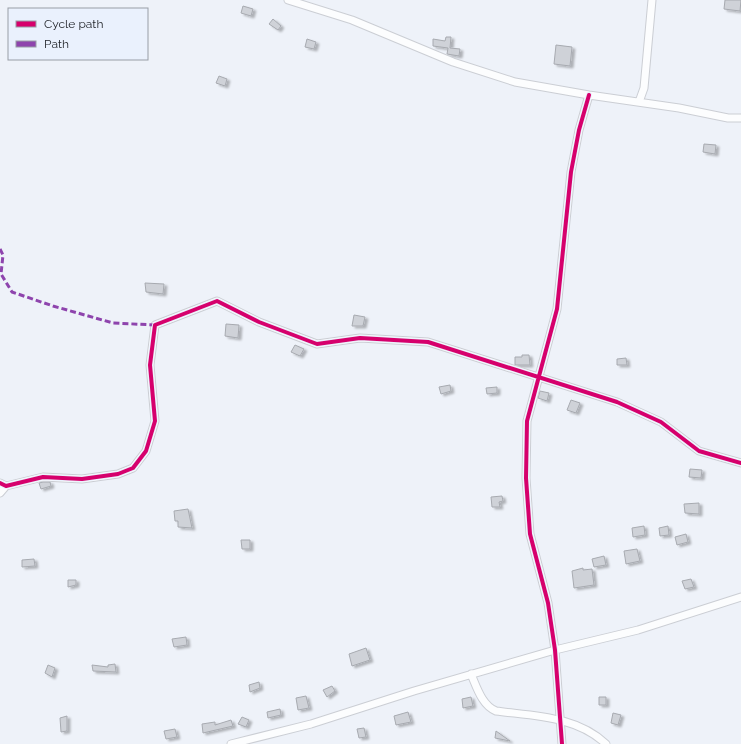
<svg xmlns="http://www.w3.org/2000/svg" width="741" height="744" viewBox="0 0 741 744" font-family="Raleway,sans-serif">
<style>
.building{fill:#cfd2d8;stroke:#a7aab0;filter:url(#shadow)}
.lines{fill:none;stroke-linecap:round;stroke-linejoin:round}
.street-casing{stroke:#cbced4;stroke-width:9}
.street{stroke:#fcfdfe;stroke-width:7}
.quiet{stroke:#8e44ad;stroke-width:3;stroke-dasharray:6 3;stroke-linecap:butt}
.cycleway-casing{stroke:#eaf1fd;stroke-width:6}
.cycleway{stroke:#d6006c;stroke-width:4}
</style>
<defs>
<filter id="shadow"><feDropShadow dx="3" dy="2" stdDeviation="1" flood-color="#0004"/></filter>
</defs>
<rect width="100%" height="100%" fill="#eef2f9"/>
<path class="building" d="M725,0H741L740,11L724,9Z
M243,6L253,9L251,16L241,13Z
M273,19L281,26L278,30L269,24Z
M446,37H451L450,48L460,49L459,56L447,54L448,48L433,46V39L445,41Z
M307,39L316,42L314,49L305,47Z
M556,45L572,47L570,66L554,64Z
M219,76L227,79L225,86L216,83Z
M704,144L716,145L715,154L703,152Z
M145,283L164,284L163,294L146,292Z
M354,315L365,317L363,326H352Z
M226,324L239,325L238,338L225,336Z
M295,345L304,349L300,356L291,352Z
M522,355H529L530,365H515V357H522Z
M626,358L627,365H617V359Z
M450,385L451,391L441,394L439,387Z
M497,387V393L487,394L486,388Z
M540,391L549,393L547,401L538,398Z
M571,400L580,403L576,413L567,410Z
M690,469L702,470L701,478L689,477Z
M43,482H50L51,486L41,489L39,483Z
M502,496L503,501L499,502L500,507H492L491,497Z
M699,503V514L685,513L684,504Z
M188,509L192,528L178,527V521H175L174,511Z
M644,526L645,535L633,537L632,528Z
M668,526L669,535L660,536L659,528Z
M686,534L688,542L677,545L675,537Z
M241,540H250V549H242Z
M637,549L640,561L626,564L624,551Z
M604,556L606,565L594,567L592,559Z
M34,559L35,566L22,567V560Z
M583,568V570L592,569L594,585L574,588L572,571Z
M691,579L694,587L685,589L682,581Z
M68,580H76V585L68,587Z
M186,637L187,645L174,647L172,639Z
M366,648L370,660L352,666L349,654Z
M115,664L116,672L93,671L92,665L108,667V665Z
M48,665L55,668L52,677L45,673Z
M259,682L260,688L250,692L249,685Z
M332,686L335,691L327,697L323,690Z
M306,696L309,708L298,710L296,698Z
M471,697L473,706L463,708L462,699Z
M599,697H606V705H599Z
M280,709L281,715L268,718L267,712Z
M408,712L411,722L396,725L394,716Z
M613,713L621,715L618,725L611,723Z
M67,716V731L61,732L60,718Z
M242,717L249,720L246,727L238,724Z
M231,720L233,726L203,733L202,724L215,722V725Z
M364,728L366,737L359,738L357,729Z
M175,729L177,737L166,739L164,731Z
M496,731L510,741L495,738Z"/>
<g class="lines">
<g class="street-casing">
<path id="street" d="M288,0L352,20L453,62L515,82L589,95L679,108L728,118H741
M639,102L644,88L652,0
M0,483L6,486L43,477L82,479L118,474L133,468L146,451L155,421L150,365L155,325L217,301L259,322L317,344L360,338L428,342L617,402L661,422L699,451L741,463
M0,493L6,486
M471,674C477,688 482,705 496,711C534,716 577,716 606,744
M231,744L311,724L414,691L555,650L638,630L741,597
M562,744L555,650L548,603L530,534L526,478L527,421L557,309L571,172L579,130L589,95"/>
</g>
<use href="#street" class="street"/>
<path class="quiet" d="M0,249L3,255L1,274L12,292L53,306L113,323L155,325"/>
<g class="cycleway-casing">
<path id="cycleway" d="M0,483L6,486L43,477L82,479L118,474L133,468L146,451L155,421L150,365L155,325L217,301L259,322L317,344L360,338L428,342L617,402L661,422L699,451L741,463
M562,744L555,650L548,603L530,534L526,478L527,421L557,309L571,172L579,130L589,95"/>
</g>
<use href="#cycleway" class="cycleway"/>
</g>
<rect x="8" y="8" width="140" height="52" fill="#eaf1fd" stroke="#989da6"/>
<rect x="16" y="21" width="20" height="6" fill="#d6006c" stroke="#989da6"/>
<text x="44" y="28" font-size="12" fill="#1c1f24">Cycle path</text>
<rect x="16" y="41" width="20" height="6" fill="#8e44ad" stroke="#989da6"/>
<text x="44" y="48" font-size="12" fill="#1c1f24">Path</text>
</svg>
